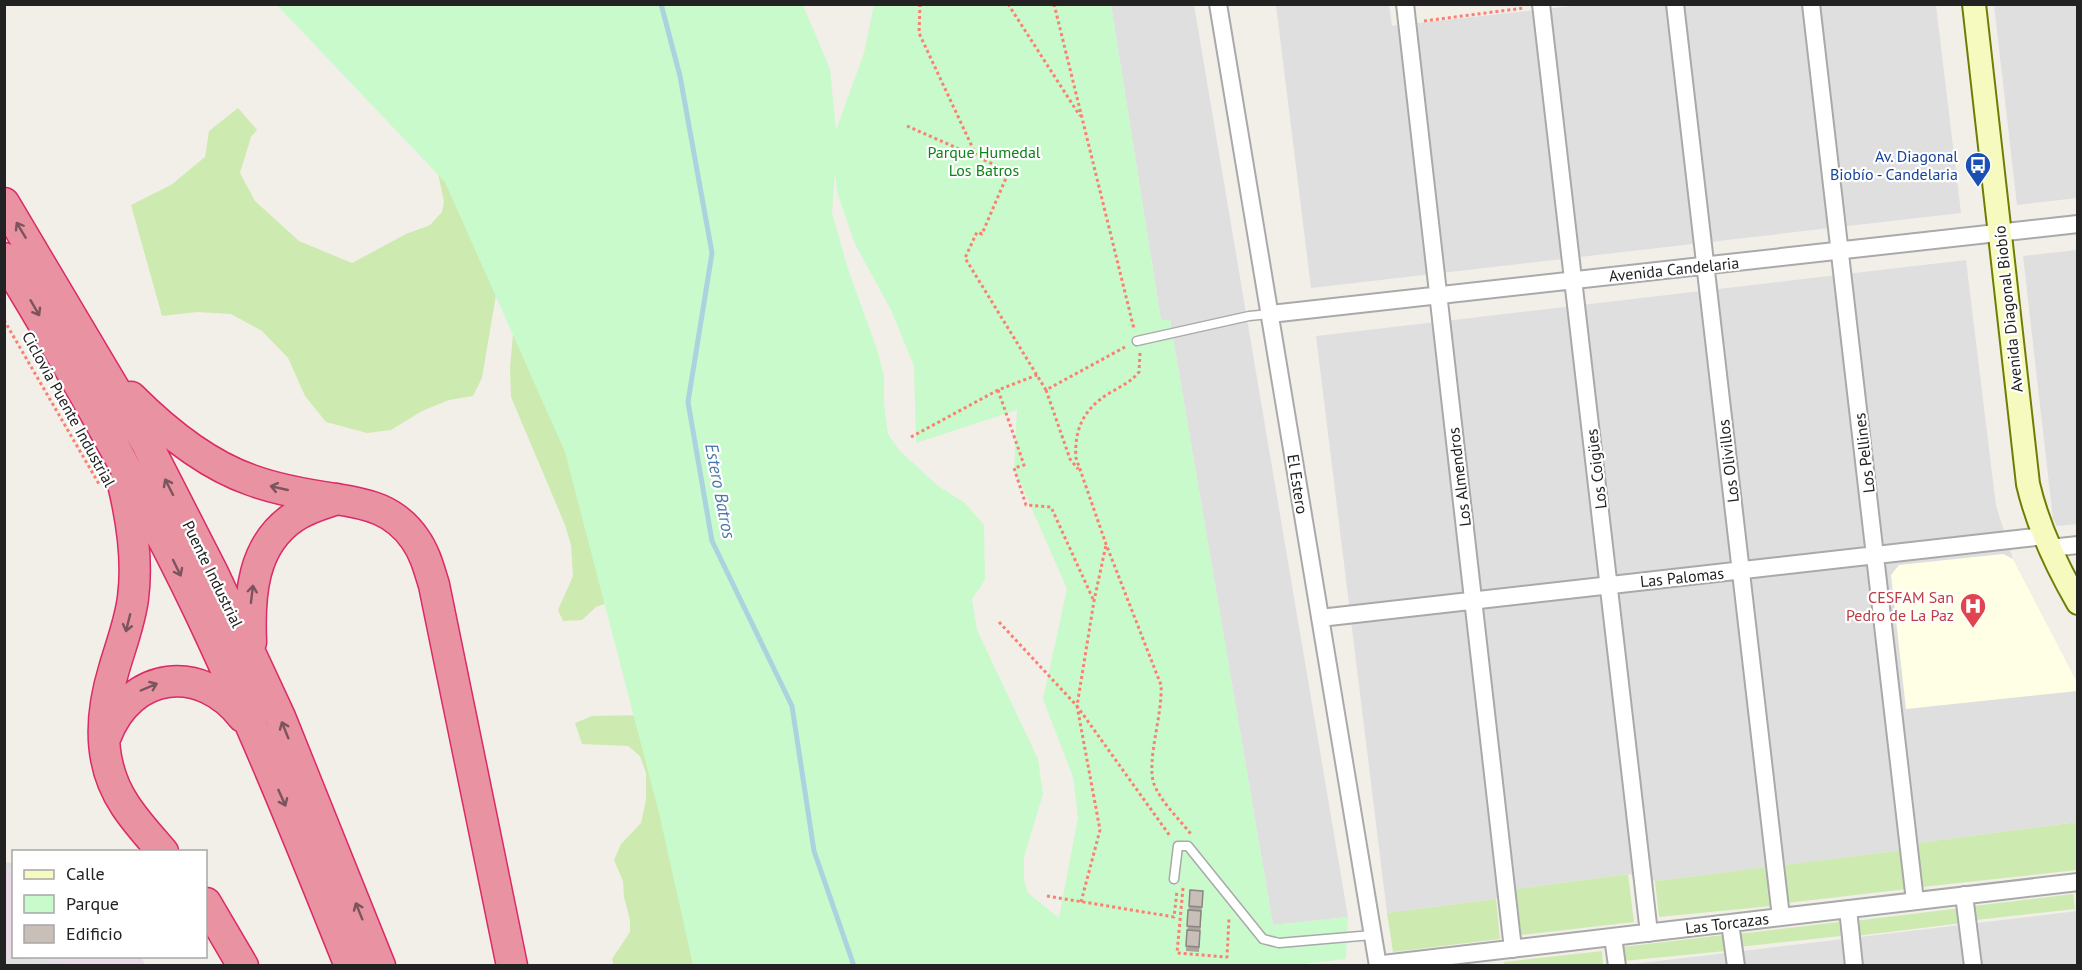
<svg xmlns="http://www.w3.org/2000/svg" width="2082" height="970" viewBox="0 0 2082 970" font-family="'PT Sans',sans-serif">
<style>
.residential{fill:#e0dfdf}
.industrial{fill:#ebdbe8}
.education{fill:#ffffe5}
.grass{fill:#cdebb0}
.park{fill:#c8facc;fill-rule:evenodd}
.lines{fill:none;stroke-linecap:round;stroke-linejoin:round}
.stream{stroke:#aad3df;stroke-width:5}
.lane-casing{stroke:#a9a9a9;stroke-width:11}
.street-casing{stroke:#a9a9a9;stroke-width:20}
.secondary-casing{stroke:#707d05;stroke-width:26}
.highway-casing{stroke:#dc2a67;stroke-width:33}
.path{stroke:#fa8072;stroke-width:3;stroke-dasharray:3 3;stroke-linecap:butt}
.lane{stroke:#fff;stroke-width:8}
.street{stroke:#fff;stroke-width:16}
.secondary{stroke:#f7fabf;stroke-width:22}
.highway{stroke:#e892a2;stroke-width:30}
.wall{fill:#aba49e}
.building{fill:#c7bfb8;stroke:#8b8681;stroke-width:1.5}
.oneway{stroke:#7b545c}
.labels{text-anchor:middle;stroke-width:4.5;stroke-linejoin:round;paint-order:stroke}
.park-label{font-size:16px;fill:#0c8416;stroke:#fff}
.transit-label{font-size:16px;fill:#164399;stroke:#fff;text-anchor:end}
.street-label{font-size:16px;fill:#222;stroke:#fff}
.health-label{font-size:16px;fill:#be3a42;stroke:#fff;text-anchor:end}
.water-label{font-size:18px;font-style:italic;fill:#4a7aab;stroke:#fff}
</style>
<rect width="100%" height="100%" fill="#f2efe9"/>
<path class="residential" d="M1590,4L1936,5L1961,213L1311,288L1276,5H1389L1392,26Z
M1111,5H1194L1348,917L1273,925L1170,320H1161Z
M1994,5H2077V198L2017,205Z
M2077,250V524L2057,526L2053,519L2023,256Z
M1966,260L1996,506L2013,559L2077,682V822L1917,843L1903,850L1655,881L1628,874L1516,889L1496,899L1387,913L1316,336Z
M4,862L13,863L14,956L141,957L145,965H5Z
M2077,911V965H1625Z"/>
<path class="industrial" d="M4,868L13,869L14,956L141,957L145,965H83L5,956Z"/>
<path class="education" d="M2003,554L2013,559L2077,682V691L1906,709L1891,575L1899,565Z"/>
<path class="grass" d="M238,108L257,130L251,137L240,173L255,201L299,241L352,263L406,234L430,225L442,212L444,202L437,168L508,224L482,378L473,396L449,400L422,411L391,430L367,433L326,422L305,396L288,358L262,331L231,314L197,312L162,316L131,205L171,185L205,157L209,131Z
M520,257L799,965H614L612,959L630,932V920L624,897L623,881L614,860L621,844L641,823L646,800V773L640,756L628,746L582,744L575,723L592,716L647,715L612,601L596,607L582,620L563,621L558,610L573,576L571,545L565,525L511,397L510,368Z
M2077,822V870L1922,887L1917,843Z
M1903,850L1907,889L1787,903L1783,865Z
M1767,867L1771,906L1659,917L1655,881Z
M1628,874L1634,922L1521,935L1516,889Z
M2073,894L2075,909L1976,920L1974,906Z
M1496,899L1500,939L1393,952L1387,913Z
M1961,908L1963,923L1856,936L1854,921Z
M1839,922L1841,936L1739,947L1738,934Z
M1724,935L1726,951L1623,961L1622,947Z
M1602,951L1603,965L1504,966V962Z"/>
<path class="park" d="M277,5H803L830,69L836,130L864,53L874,5H1111L1161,320H1170L1273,925L1348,917L1346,959L1285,966L693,965L659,813L565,452L445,182ZM835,171L837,192L855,244L891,310L914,366L916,443L1017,410L1014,468L1067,589L1043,699L1073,777L1078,817L1059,918L1028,893L1024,880V857L1043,794L1038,759L977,630L972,599L985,580L984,525L965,503L938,486L899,450L888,434L884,403V377L878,352L848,269L832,213Z"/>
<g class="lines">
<path class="stream" d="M661,4L680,76L712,253L688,402L712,541L792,706L814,851L854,966"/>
<g class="lane-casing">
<path id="lane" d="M1137,341L1249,316L1270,314
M1174,879L1178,846H1188L1263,939L1279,943L1372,935"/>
</g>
<g class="street-casing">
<path id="street" d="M1218,4L1378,966
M1405,4L1513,949
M1541,4L1649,933
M1675,4L1781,917
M1811,4L1915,901
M1270,314L2078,224
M2050,548L2078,545
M1320,618L2044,536
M1964,895L1973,966
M1848,909L1854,966
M1730,923L1736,966
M1613,937L1617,966
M1378,962L1383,964L2078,882"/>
</g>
<g class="secondary-casing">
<path id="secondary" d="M1974,4L2028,484C2038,527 2056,565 2078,603"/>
</g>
<g class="highway-casing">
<path id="highway" d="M4,203L146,442L213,573L280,717L380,966
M4,258C74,373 141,490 199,611C254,727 302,846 350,966
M131,397C165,431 205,464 251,480C278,490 308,495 336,499C369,504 395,510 415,539C425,553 429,569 434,585L512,966
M123,484C132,521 138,560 133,598C130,622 121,645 114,669C100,715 97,763 125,805C136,822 150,837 163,852
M251,642C249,596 252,545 294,517C307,508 322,504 337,499
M106,736C131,671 201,663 243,717
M206,903L243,966"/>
</g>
<path class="path" d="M920,4L919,33L976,155
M1008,4L1080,116
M1054,4L1134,329
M1272,5L1274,4
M1424,21L1524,8
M907,126L1009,171L982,234L977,232L965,258L1046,390L1125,347
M4,320L99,484
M1140,353L1139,372C1130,383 1119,387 1108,394C1084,409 1074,429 1076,458L1106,544L1161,685C1163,714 1146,761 1154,784C1161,802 1179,819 1191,834
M998,390L1024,465L1014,468L1026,505L1051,507L1093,599
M1046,390L1070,459L1078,469
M911,437L998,390L1037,375
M999,622L1077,706L1170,836
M1183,888L1177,953L1227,957L1229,918
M1047,896L1174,917L1177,891
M1081,902L1100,830L1077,706L1094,601L1106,545"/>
<use href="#lane" class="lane"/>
<use href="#street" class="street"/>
<use href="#secondary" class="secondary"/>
<use href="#highway" class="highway"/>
</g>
<path class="wall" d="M1190,890L1203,891L1199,952L1186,951Z"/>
<path class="building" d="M1190,890L1203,891L1202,907L1189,906Z
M1188,910L1201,911L1200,927L1187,926Z
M1187,930L1200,931L1199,947L1186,946Z"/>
<defs><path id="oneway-shaft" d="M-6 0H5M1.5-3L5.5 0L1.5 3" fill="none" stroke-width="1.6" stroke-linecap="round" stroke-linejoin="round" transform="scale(1.5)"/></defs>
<g class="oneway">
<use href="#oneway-shaft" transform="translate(21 230) rotate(-121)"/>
<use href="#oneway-shaft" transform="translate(35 308) rotate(60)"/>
<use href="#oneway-shaft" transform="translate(169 487) rotate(-117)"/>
<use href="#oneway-shaft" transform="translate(279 488) rotate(-167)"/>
<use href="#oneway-shaft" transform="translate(177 568) rotate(64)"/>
<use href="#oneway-shaft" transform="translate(252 594) rotate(-83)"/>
<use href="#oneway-shaft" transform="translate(128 623) rotate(104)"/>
<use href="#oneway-shaft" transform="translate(149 687) rotate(-23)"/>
<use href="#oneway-shaft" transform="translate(285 730) rotate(-112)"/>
<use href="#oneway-shaft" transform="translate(282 798) rotate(66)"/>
<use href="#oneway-shaft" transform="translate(359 911) rotate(-112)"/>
</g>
<defs>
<g id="bus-pin" transform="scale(1.35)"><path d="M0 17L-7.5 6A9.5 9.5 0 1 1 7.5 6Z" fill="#1a4fb4" stroke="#fff"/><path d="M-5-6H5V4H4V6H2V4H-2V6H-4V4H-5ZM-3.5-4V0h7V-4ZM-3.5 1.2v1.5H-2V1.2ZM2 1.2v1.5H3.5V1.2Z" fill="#fff"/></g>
<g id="hospital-pin" transform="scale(1.35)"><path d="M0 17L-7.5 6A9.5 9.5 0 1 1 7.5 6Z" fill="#e0444e" stroke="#fff"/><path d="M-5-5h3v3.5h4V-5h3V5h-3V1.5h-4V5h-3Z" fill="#fff"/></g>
</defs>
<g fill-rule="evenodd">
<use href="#bus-pin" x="1978" y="165"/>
<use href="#hospital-pin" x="1973" y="606"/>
</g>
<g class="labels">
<g class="park-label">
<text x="984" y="158">Parque Humedal<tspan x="984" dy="18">Los Batros</tspan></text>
</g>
<g class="transit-label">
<text x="1958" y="162">Av. Diagonal<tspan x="1958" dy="18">Biobío - Candelaria</tspan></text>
</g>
<g class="street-label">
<text transform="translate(1674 269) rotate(-6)" y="6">Avenida Candelaria</text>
<text transform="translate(2008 309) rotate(-96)" y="6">Avenida Diagonal Biobío</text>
<text transform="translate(69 409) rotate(61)" y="6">Ciclovía Puente Industrial</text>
<text transform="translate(1864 453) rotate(-97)" y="6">Los Pellines</text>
<text transform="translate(1728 461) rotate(-97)" y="6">Los Olivillos</text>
<text transform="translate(1596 469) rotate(-97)" y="6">Los Coigües</text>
<text transform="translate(1459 477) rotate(-97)" y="6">Los Almendros</text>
<text transform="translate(1298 484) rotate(81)" y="6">El Estero</text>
<text transform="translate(213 574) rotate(64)" y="6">Puente Industrial</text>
<text transform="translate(1682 577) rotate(-6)" y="6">Las Palomas</text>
<text transform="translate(1727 923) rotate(-7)" y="6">Las Torcazas</text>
</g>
<g class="health-label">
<text x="1954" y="603">CESFAM San<tspan x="1954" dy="18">Pedro de La Paz</tspan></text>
</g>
<g class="water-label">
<text transform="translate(720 491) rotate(79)" y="6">Estero Batros</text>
</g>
</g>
<rect width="2082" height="970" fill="none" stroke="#222222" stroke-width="12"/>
<rect x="12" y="850" width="195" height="108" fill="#ffffff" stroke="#a7a7a7" stroke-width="1.5"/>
<rect x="24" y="870" width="30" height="9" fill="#f7fabf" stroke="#a7a7a7" stroke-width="1.5"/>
<text x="66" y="880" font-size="18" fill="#222222">Calle</text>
<rect x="24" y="895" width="30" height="18" fill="#c8facc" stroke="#a7a7a7" stroke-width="1.5"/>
<text x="66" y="910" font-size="18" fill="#222222">Parque</text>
<rect x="24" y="925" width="30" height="18" fill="#c7bfb8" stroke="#a7a7a7" stroke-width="1.5"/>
<text x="66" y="940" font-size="18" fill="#222222">Edificio</text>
</svg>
